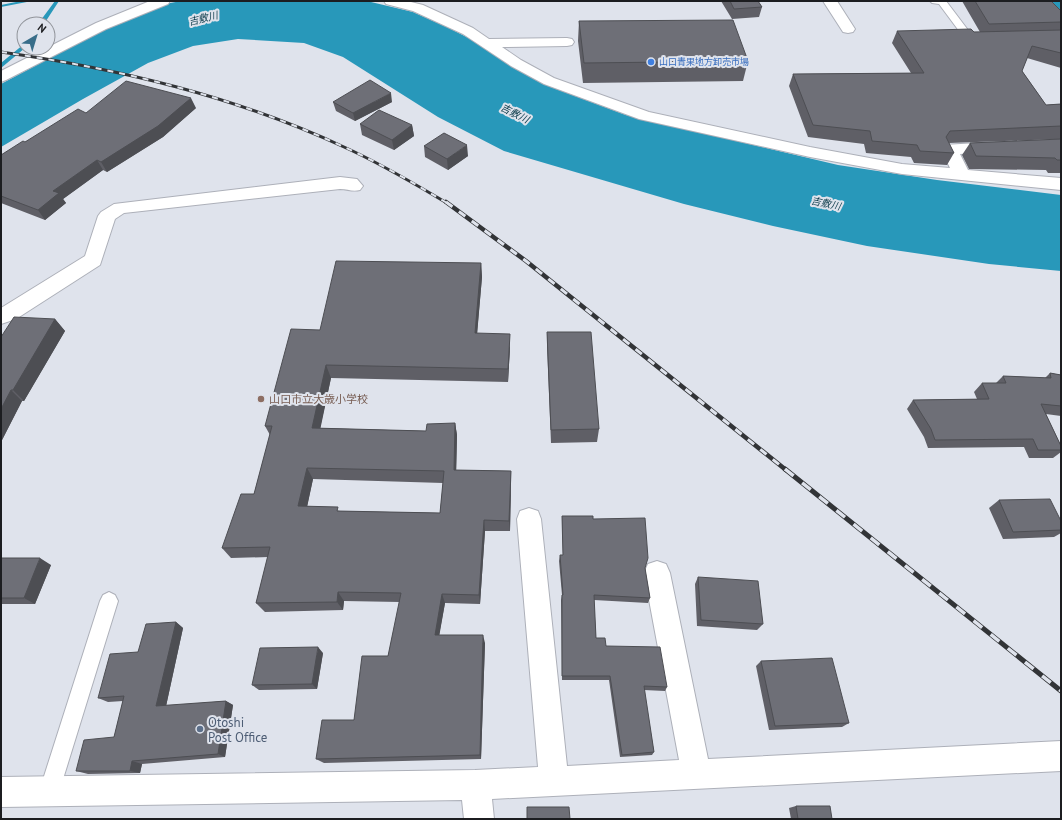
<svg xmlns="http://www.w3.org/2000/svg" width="1062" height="820" viewBox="0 0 1062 820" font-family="'PT Sans','Noto Sans JP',sans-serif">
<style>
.water{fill:#2898ba}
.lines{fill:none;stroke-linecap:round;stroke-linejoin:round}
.stream{fill:#2898ba;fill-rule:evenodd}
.river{fill:#2898ba;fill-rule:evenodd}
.service-casing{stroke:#adb0b9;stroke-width:2}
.minor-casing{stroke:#adb0b9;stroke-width:2}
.service{fill:#fff;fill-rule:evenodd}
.minor{fill:#fff;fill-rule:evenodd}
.rail-far2-casing{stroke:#323437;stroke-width:3}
.rail-far1-casing{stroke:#323437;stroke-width:4.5}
.rail-casing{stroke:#323437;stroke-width:5}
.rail-far2{stroke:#dfe3ec;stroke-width:2;stroke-dasharray:6;stroke-linecap:butt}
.rail-far1{stroke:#dfe3ec;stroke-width:3;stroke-dasharray:8;stroke-linecap:butt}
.rail{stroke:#dfe3ec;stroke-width:3.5;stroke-dasharray:11;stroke-linecap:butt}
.wall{fill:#5f5f66;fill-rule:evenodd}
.shaded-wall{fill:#4d4e53}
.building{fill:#6e6f77;stroke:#4d4e53;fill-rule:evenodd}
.shop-dot{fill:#3f7fe0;stroke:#dfe3ec;stroke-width:1.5}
.education-dot{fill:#8d6e63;stroke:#dfe3ec;stroke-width:1.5}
.service-dot{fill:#5c6f8a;stroke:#dfe3ec;stroke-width:1.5}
.labels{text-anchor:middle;stroke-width:4;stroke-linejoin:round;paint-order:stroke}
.far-shop-label{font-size:9px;fill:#366cbe;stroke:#dfe3ec;text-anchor:start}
.far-water-label{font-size:10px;font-style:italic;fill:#134150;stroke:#dfe3ec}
.education-label{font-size:11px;fill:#785e54;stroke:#dfe3ec;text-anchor:start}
.near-service-label{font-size:13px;fill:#4e5e75;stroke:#dfe3ec;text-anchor:start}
</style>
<rect width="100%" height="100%" fill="#dfe3ec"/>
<path class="water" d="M181,1L371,2L413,12L449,28L482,45L551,87L626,115L838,165L937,180L1061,195V271L989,264L867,246L773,226L684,204L504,151L438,117L343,57L304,43L238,39L193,46L148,63L83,99L1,147V84L106,28L165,4Z"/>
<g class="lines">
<path class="stream" d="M21,1H32L1,7V5Z
M55,1H59L44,24H38Z
M24,44L25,48L1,68V63Z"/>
<path class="river" d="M1045,1H1061V11L1051,9Z"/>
<g class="service-casing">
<path id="service" d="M930,1H946L974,38L979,39L981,41L979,43H968L939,4L932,3Z
M109,592L115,595L118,601L59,792L56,799L49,802L42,799L39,792L100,601L103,595Z"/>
</g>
<g class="minor-casing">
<path id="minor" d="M150,1H170L168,4L106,29L6,80L1,82V71L96,23Z
M384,1H407L423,5L473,28L489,39L567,38L572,39L574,42L572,45L567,46L502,47L521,60L554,78L649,112L810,147L902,164L950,168L941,149L943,145L996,142L1002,143L1004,147L1002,151L960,154L968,170L1061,178V190L902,174L810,157L639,119L544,84L511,66L463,34L413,11L386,4Z
M823,1H837L855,29L853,32L848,33L843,32Z
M340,177L357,179L363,186L360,190C352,192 348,189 340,189L124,213L115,219L100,265L16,319L1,324V308L85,256L98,216L101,212L114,204Z
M529,508L538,511L541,519L567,766L679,760L644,573L648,564L657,561L666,564L670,573L708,759L1061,741V771L492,799L494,819H464L462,800L1,807V777L475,770L538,767L517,519L520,511Z"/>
</g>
<use href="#service" class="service"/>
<use href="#minor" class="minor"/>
<g class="rail-far2-casing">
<path id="rail-far2" d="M1,52C120,69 234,96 344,147C380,163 413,183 447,203"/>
</g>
<g class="rail-far1-casing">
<path id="rail-far1" d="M446,202L526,261L786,470"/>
</g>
<g class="rail-casing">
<path id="rail" d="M785,469L1061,691"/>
</g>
<use href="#rail-far2" class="rail-far2"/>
<use href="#rail-far1" class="rail-far1"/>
<use href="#rail" class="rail"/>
</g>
<path class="wall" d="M721,1H758L762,7L759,17L732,19Z
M962,1H1051L1061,22V68L1027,58L1022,71L1046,105L1061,104V139L949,143L954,153L947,165L914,163L911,157L866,153L864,144L808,137L789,86L793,74L911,73L892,43L897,31L980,32Z
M579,21L748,61L743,81L583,83L578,41Z
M333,102H392L355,121L336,111Z
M196,108L163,137L107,172L103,170L63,199L66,203L45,220L1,203V155L25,142L86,113Z
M360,124L412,125L414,136L394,150L362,135Z
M1061,139V173H1048L1046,170L969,169L962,155L970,143Z
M424,146L468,156L448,170L425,157Z
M481,263L482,277L477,333L510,347L508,382L331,378L320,428L426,431L455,423L457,435L456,470L511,471V483L510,531H485L480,604L445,603L439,635L485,643L481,759L324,763L316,759L354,720L388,656L400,602L344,601L343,610L265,612L256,603L268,557L231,558L222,548L254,494L270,435L265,426L320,330ZM313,479L443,483L440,513L340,511L307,506Z
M55,319L65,331L24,401H22L1,442V337Z
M547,332L599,429L597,442L551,443L547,346Z
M1050,373L1061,375V416L1046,414L1061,446V452L1053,458H1029L1024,447L928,448L924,437L907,409L913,400L977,399L974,392L982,383H996L1003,376L1045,378Z
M999,500L1061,521V533L1054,537L1003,539L989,508Z
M562,516L593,519L645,568L650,598L648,603L594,600L596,638L606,646L667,687L665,691L644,690L654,752L652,755L620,757L609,680H562L561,600L562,595L559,561L560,555H563L562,523Z
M1,558L51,565L35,604H1Z
M698,577L763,624L757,630L697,626L695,584Z
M176,622L183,628L166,706L226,701L233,705L225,757L142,764L140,773L88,774L76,771L114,737L123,701L108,702L98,698L138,652Z
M323,653L317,689L259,690L252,685Z
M761,661L849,723L842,727L769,730L756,666Z
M796,806L832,819H791L789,808Z"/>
<path class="shaded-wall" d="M391,93L392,102L355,121L353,113Z
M191,98L196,108L163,137L107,172L101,162Z
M412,125L414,136L394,150L392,140Z
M467,145L468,156L448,170L447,159Z
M97,160L103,170L63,199L66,203L45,220L38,210L53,191Z
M481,263L482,277L476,347L475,333Z
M55,319L65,331L24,401L13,390Z
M510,334V347L508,382V369Z
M326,365L331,378L318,440L312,428Z
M11,390L22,401L1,442V409Z
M455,423L457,435L456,481L454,470Z
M307,468L313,479L305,517L298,506Z
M511,471V483L510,531L509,521Z
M484,520L485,531L480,604L479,595Z
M40,558L51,565L35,604L24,598Z
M338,592L344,601L343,610L337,602Z
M442,594L445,603L438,643L435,635Z
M176,622L183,628L165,711L156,706Z
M483,635L485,643L481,759L480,755Z
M318,647L323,653L317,689L312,684Z
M226,701L233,705L225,757L218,754Z
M132,761L142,764L140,773L130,771Z"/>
<path class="building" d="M730,1H758L762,7L734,9Z
M975,1H1051L1061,11V22L989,24Z
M733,20L748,61L584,63L579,21Z
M971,29L974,32L1061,30V53L1032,46L1022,71L1046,105L1061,104V126L950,131L946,137L954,153L920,151L917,145L872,141L870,131L813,125L793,74L924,73L897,31Z
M370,80L391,93L353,113L333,102Z
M126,81L191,98L158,126L101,162L97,160L53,191L59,193L38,210L1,196V155L23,141L25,142L78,109L86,113Z
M379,110L412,125L392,140L360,124Z
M444,133L467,145L447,159L424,146Z
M1061,139V160H1057L1055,158L976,156L970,143Z
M336,261L481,263L475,333L510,334L508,369L326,365L312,428L426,431L427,424L455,423L454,470L511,471L509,521L484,520L479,595L442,594L435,635H483L480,755L316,759L322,720H354L362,656H388L401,593L338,592L337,602L256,603L270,547L222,548L241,494H254L272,426H265L291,329L320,330ZM307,468L444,471L440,513L337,511L338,507L298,506Z
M14,317L55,319L13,390H11L1,409V337Z
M547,332H591L599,429L551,430Z
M1050,373L1061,375V406L1041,404L1061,446V450H1038L1033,439L935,440L931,429L913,400L989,399L982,383H1006L1003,376L1051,378Z
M1050,499L1061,521V530L1013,532L999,500Z
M562,516H593V519L645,518L648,558L645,568L650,598L594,595L596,638H605L606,646L660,647L667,687L644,686L654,752L622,755L610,676H562V595H563L560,555H563Z
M1,558H40L24,598H1Z
M698,577L758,581L763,624L701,620Z
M176,622L156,706L226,701L218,754L132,761L130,771H76L84,740L114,737L124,696L98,698L110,654L138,652L146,624Z
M318,647L312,684L252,685L260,648Z
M832,658L849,723L775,726L761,661Z
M796,806H830L832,819H798Z
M527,807H569L570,819H527Z"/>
<circle class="shop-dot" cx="651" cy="62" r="4"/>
<circle class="education-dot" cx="261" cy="399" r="4"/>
<circle class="service-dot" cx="200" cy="729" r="4"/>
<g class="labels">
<g class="far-shop-label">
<text x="659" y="65">山口青果地方卸売市場</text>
</g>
<g class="far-water-label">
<text transform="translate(203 18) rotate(-14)" y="4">吉敷川</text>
<text transform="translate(515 113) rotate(27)" y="4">吉敷川</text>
<text transform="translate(826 203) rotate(12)" y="4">吉敷川</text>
</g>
<g class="education-label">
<text x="269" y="403">山口市立大歳小学校</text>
</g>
<g class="near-service-label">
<text x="208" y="727">Otoshi<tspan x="208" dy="15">Post Office</tspan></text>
</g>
</g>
<rect width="1062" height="820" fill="none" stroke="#1c1d20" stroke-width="4"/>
<g transform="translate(36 36) rotate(38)"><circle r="19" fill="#dfe3ec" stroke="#91949a"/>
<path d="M0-3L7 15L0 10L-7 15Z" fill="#386d89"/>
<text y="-6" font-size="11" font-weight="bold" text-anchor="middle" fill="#1c1d20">N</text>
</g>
</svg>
